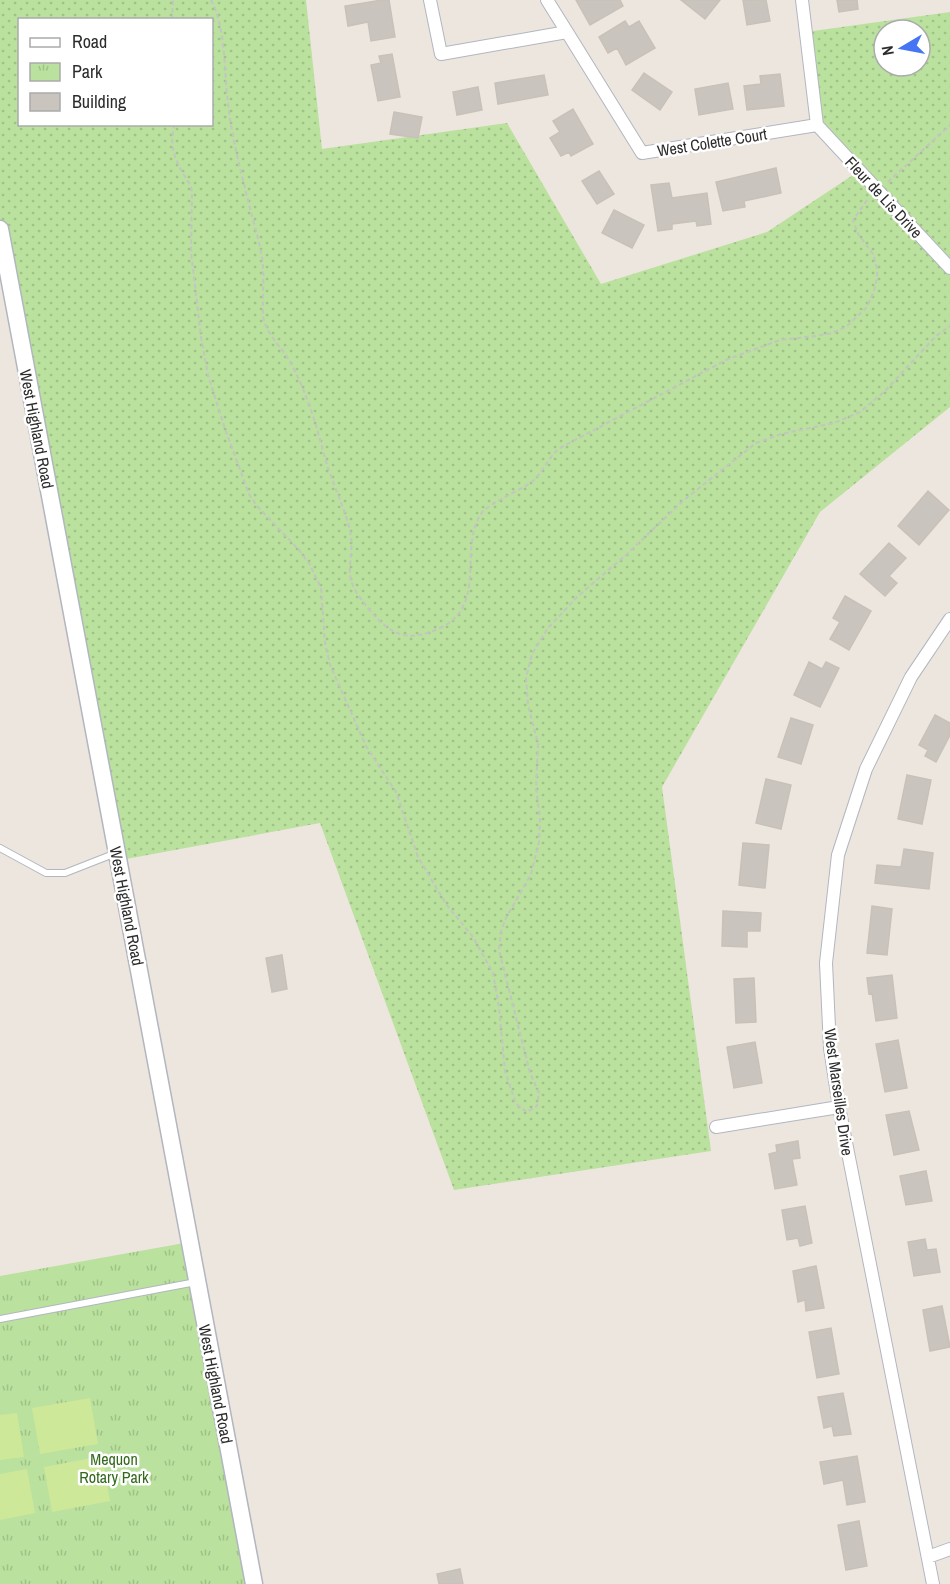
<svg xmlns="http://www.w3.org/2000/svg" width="950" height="1584" viewBox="0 0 950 1584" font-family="'Archivo Narrow',sans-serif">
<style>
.grass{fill:url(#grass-dots);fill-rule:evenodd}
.park{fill:url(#park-tufts)}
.pitch{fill:#cee89a}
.building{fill:#c9c4bd;stroke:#c9c1b8;stroke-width:1.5}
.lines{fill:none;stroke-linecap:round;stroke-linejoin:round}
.lane-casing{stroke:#b2b6bf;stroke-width:8}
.street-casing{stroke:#b2b6bf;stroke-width:14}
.secondary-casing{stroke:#b2b6bf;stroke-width:19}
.path{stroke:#c4c4c4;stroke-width:2;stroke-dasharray:4.5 3;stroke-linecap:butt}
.lane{stroke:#fff;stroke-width:6}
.street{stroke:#fff;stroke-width:12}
.secondary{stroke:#fff;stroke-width:16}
.labels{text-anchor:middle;stroke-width:5;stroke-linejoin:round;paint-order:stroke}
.street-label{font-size:16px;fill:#2c2c2c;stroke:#fff}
.park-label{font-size:16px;fill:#33681d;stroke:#fff}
</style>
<defs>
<pattern id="grass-dots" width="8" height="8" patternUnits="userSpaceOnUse" patternTransform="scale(1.5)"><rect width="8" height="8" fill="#bae19d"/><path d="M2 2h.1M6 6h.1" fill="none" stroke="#a0c187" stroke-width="1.8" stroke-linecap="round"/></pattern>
<pattern id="park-tufts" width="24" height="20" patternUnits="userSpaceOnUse" patternTransform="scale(1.5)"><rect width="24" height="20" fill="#bae19d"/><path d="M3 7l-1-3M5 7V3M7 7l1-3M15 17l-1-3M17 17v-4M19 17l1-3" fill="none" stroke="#a0c187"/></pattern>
</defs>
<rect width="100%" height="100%" fill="#ede6df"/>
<path class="grass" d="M0,0H306L322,149L507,123L601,284L767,232L859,171L817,125L806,32L950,12V407L820,512L662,787L711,1151L454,1190L320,823L126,859L0,229ZM20,20H212V124H20ZM884,30H920V66H884Z"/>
<path class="park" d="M190,1242L253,1584H0V1276Z"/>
<path class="pitch" d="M90,1398L98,1444L40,1454L32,1408Z
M17,1413L24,1457L0,1460V1415Z
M102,1456L110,1501L52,1512L44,1467Z
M27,1469L35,1513L0,1520V1474Z"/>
<path class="building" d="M382,0H389L395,37L371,41L368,22L348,26L345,6Z
M576,0H620L623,6L590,25Z
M681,0H720L705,19Z
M743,0H766L770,21L747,25Z
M837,0H857L858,9L839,12Z
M625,21L629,27L639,21L655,48L626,65L617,48L608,53L599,37Z
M392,54L400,97L378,101L371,65L381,63L379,56Z
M644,73L672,92L660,110L632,90Z
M780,74L784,106L747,110L744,86L761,84L760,76Z
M544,75L548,95L498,104L495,83Z
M728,83L733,109L699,115L695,89Z
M478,87L482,110L457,115L453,92Z
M573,109L593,144L571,156L569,152L561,156L550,138L560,132L553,121Z
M394,112L422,117L418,138L390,134Z
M776,168L781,193L744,201L745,207L723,211L716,182Z
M599,171L614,194L597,204L582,181Z
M669,183L672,198L707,193L711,224L697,226L696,221L672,224V229L658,231L651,185Z
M614,210L644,225L632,248L602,233Z
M928,491L949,510L919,545L898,526Z
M889,543L906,558L889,576L897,583L885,596L860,574Z
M845,596L871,611L849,650L830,639L840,622L833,618Z
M809,662L822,669L826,662L839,668L820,707L794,695Z
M935,715L950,723V735L936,762L925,756L928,750L919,745Z
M791,718L813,725L801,764L778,757Z
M907,775L931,780L922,824L898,819Z
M766,779L791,785L781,829L756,823Z
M743,843L769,845L765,888L739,885Z
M904,849L933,853L929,889L875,883L877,865L901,867Z
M872,906L892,909L887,955L867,953Z
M723,911L761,913L760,931H747V947L722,946Z
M282,955L287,989L272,992L266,958Z
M892,975L897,1018L876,1021L872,993L869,994L867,978Z
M754,978L756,1022L736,1023L734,979Z
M898,1040L907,1088L885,1092L876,1044Z
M755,1042L762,1083L734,1088L727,1047Z
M909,1111L919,1150L894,1155L886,1115Z
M798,1141L800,1158L792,1159L797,1185L775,1189L769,1154L777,1152L776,1145Z
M926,1171L932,1201L906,1205L900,1176Z
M805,1206L812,1243L800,1246L798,1238L787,1240L782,1210Z
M925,1239L927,1250L936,1249L940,1272L914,1276L908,1242Z
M816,1266L824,1308L806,1311L805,1300L798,1302L793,1271Z
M942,1306L950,1347L930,1351L923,1310Z
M831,1328L839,1374L817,1378L809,1332Z
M843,1393L851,1434L834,1436L832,1426L824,1428L818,1397Z
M857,1456L865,1502L847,1505L843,1480L824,1484L820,1462Z
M859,1521L867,1566L846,1570L838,1525Z
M460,1569L463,1584H439L437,1574Z"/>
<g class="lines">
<g class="lane-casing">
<path id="lane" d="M0,848L46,873H65L116,853
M0,1319L196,1282"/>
</g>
<g class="street-casing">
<path id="street" d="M430,0L441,54L567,32L547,0
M802,0L817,125
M567,32L642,153L817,125
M817,125L950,268
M716,1127L839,1107
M928,1557L950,1549
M933,1584L839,1107L830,1048L826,963L838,855L866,769L911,677L950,619"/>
</g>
<g class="secondary-casing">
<path id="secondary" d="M0,229L254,1584"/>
</g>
<path class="path" d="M211,0C226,27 224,73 228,103C231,132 238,160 245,188C250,211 258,234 262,258C265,277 262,296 263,315C265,333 280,345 289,360C296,372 302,386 307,399C316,422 321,445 328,468C335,489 345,509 350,531C354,546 349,560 350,574C351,587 360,598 368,608C390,635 407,644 442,627C487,605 459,546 481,514C488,503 520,491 533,481C544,471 548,457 560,448L726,360L780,340L816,336L832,333L846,327L867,307L874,291L877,278V268L873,254L858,234L853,220L868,199
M172,20L173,0
M175,124C167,149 178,166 191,186L192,192L191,252L201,337L208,375L225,429L249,494L257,506L300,551L310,565L321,588L325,643L330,665L366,746L396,792L418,857L446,904L473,937L493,973L499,1007L505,1071L516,1104L527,1112L537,1106L539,1093L530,1073L499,950L501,931L506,918L531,874L539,842L540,818L536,789L538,744L528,705L526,678L532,654L548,628L578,596L626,555L684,500L756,443L781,434L834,423L860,412L885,391L936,336L950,326
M888,182L950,125"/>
<use href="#lane" class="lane"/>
<use href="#street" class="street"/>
<use href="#secondary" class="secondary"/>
</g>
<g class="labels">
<g class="street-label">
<text transform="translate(712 142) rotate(-9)" y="6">West Colette Court</text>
<text transform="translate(884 197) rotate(47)" y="6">Fleur de Lis Drive</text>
<text transform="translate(37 429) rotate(79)" y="6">West Highland Road</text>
<text transform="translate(127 906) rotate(79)" y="6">West Highland Road</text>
<text transform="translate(839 1092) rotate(82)" y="6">West Marseilles Drive</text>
<text transform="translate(216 1384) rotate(79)" y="6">West Highland Road</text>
</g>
<g class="park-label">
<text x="114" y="1465">Mequon<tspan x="114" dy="18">Rotary Park</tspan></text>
</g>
</g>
<rect x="18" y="18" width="195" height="108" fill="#ffffff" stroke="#ababab" stroke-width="1.5"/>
<rect x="30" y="38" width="30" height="9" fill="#ffffff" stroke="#ababab" stroke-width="1.5"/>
<text x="72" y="48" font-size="18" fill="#2c2c2c">Road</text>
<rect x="30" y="63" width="30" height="18" fill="url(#park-tufts)" stroke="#ababab" stroke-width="1.5"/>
<text x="72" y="78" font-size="18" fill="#2c2c2c">Park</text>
<rect x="30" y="93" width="30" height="18" fill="#c9c4bd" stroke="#ababab" stroke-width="1.5"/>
<text x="72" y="108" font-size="18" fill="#2c2c2c">Building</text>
<g transform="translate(902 48) rotate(260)"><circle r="28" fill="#ffffff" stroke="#ababab" stroke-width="1.5"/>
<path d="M0-4.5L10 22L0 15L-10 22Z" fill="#4574f4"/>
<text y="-9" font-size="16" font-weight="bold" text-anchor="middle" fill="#2c2c2c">N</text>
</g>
</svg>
